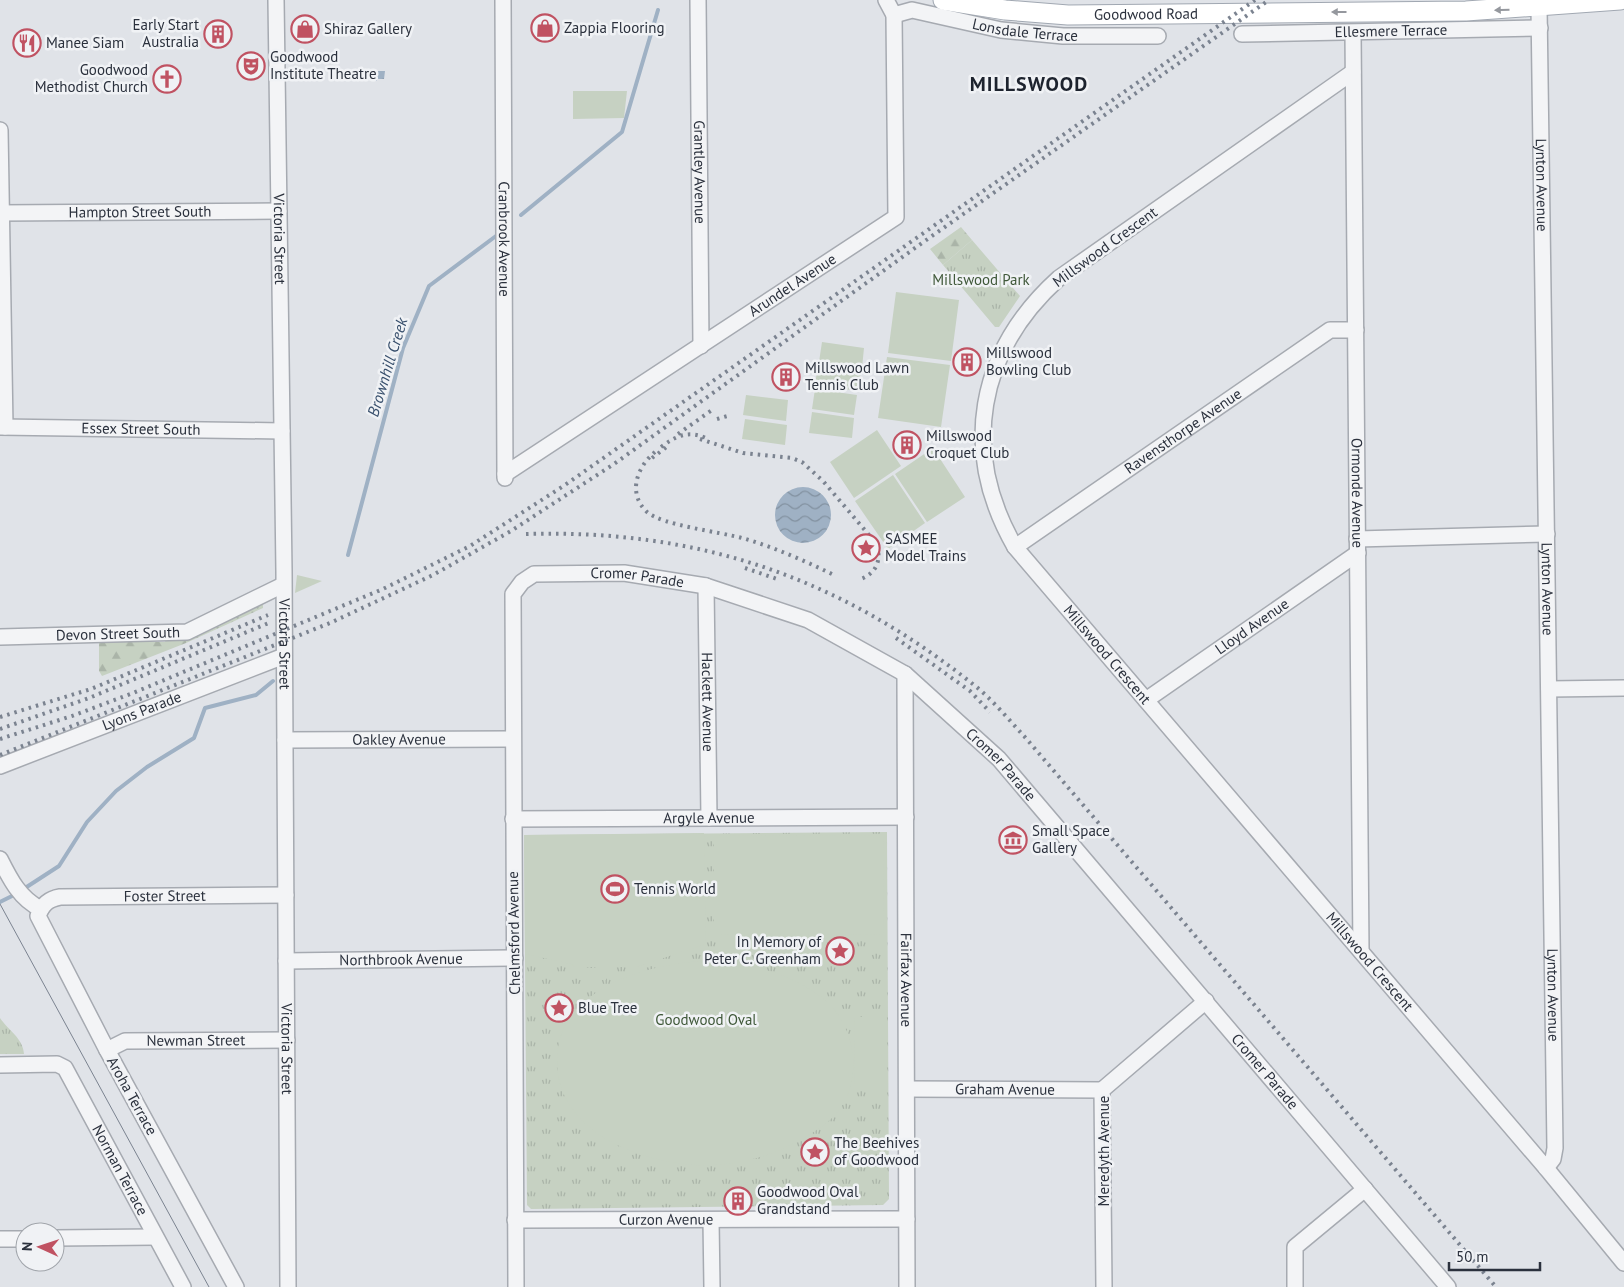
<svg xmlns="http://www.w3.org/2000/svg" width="1624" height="1287" viewBox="0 0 1624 1287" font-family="'PT Sans',sans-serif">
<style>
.grass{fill:url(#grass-dots)}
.forest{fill:url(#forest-firs)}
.park{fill:url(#park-tufts)}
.garden{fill:#c6d1c2}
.water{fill:url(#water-waves)}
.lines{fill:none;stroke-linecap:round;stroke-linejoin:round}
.stream{stroke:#9fb1c4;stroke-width:4}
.minor-casing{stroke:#a6aab1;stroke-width:18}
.major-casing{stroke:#a1a8b2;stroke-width:21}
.minor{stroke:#f3f4f6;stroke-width:15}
.major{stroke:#fff;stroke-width:19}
.tram{stroke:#7b8390;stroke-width:1}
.rail{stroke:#7b8390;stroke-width:4;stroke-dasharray:2.5 5;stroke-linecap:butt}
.oneway{fill:#95989e}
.labels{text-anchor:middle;stroke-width:5;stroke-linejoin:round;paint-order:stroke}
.street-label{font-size:15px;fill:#2b313d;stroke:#f0f2f5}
.poi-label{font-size:15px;fill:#2b313d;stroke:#f0f2f5;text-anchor:start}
.park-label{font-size:15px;fill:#3f5839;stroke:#f0f2f5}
.water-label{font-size:16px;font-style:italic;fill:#39506d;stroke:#f0f2f5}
.district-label{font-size:20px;font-weight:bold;letter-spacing:1px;fill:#1d232e;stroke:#f0f2f5}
</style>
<defs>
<pattern id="grass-dots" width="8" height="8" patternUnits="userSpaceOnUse" patternTransform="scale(1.25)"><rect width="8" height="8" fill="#c6d1c2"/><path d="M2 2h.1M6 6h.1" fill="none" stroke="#aab4a8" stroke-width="1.8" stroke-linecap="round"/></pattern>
<pattern id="forest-firs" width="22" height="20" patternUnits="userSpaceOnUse" patternTransform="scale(1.25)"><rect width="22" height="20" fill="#c6d1c2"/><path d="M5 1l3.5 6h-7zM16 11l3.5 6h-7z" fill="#aab4a8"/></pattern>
<pattern id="park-tufts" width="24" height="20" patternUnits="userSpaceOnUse" patternTransform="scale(1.25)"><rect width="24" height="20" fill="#c6d1c2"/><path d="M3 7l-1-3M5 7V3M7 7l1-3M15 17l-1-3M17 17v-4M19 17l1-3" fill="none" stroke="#aab4a8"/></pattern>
<pattern id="water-waves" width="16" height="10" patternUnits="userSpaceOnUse" patternTransform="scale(1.25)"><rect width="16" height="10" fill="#9fb1c4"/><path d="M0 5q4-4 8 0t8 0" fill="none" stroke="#8291a0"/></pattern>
</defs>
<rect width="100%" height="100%" fill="#e0e3e8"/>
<path class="grass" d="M263,603V608L186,643L187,639Z"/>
<path class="forest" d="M961,227L972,240L943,265L930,249Z
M166,639H187L186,643L102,676L99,671V642H165Z"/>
<path class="park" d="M972,240L1020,296L999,327H995L943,265Z
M887,832L889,1199L883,1205L531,1209L527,1205L524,835Z
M0,1018C8,1030 23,1038 24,1054H0Z"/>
<path class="garden" d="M573,91H627L624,118L573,119Z
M896,292L959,300L951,361L888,353Z
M822,342L864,348L862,368L819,362Z
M887,357L950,365L941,427L878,418Z
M818,365L861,371L858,391L815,385Z
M815,389L857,395L854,415L812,409Z
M746,395L788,400L786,421L743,415Z
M812,412L854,418L852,438L809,433Z
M745,419L787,425L785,445L742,439Z
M877,430L901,466L854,498L830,462Z
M933,448L965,497L927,522L895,474Z
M893,475L925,523L888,549L855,501Z
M297,575L322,581L295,593Z
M704,833L706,944L636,967H575L571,964L525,954L524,835Z
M883,835L884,934L714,935V836Z
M708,961C750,964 785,971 820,996C856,1022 865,1080 836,1114C822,1129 801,1140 782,1149C752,1162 718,1168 685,1164C629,1158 557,1127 557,1061C557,1044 562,1027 573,1013C603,977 663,962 708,961Z
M579,968H606V980H579Z
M854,1017H886V1085H855Z"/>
<path class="water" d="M367,71H385L384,79H377V81L367,79Z
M775 515a28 28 0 1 1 56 0a28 28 0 1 1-56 0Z"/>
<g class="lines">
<path class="stream" d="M521,215L622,132L658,10
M348,555L403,348L429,286L500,233
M22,890L59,866L87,822L116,791L147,767L194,738L205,708L256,695L273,681
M0,902L16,894"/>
<g class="minor-casing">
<g id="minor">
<path id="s1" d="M276,0L284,571L288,1287"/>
<path id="s2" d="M503,0L505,478"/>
<path id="s3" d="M698,0L701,346"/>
<path id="s4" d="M1539,7L1555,1148L1553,1159L1546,1168"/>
<path id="s5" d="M894,15L912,10L1001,30L1063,36H1158"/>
<path id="s6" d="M1353,33L1361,951"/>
<path id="s7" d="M1242,34L1540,28"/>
<path id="s8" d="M1353,72L1059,278C977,352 960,451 1015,547L1546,1168L1624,1263"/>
<path d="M0,130L5,427"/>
<path id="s9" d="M0,213L279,211"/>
<path id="s10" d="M0,427L282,431"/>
<path id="s11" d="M505,474L896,217L894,15L886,0"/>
<path d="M1357,539L1547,534"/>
<path id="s12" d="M1015,547L1330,330H1356"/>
<path id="s13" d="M706,586L709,818"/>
<path id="s14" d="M0,637L187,632L283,585"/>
<path id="s15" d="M905,674L907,1287"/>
<path d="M1549,689L1624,688"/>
<path id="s16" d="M1146,700L1358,553"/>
<path id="s17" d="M285,740L512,739"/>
<path id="s18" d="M0,766L284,656"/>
<path id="s19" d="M513,819L906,817"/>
<path d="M0,859C10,879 20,899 41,909"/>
<path id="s20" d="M286,961L515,958"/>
<path id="s21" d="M107,1050L125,1041L287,1040"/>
<path id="s22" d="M0,1065L57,1064L65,1068L183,1287"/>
<path id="s23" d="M907,1089L1102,1090"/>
<path id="s24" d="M515,1220L907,1219"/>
<path d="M711,1220L712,1287"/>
<path d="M55,1238L155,1237"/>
<path d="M0,1239H25"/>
<path id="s25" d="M236,1287L107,1050L38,916C42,905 48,899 60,897L286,895"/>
<path id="s26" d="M516,1287L513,594L522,582L534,574L624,573L706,586L808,620L905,674L999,759L1448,1287"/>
<path d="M1104,1287L1102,1090L1206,1001"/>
<path d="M1295,1287V1247L1365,1189"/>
</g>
</g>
<g class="major-casing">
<g id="major">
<path id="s27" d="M943,0L1005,10L1068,15L1466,11L1620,0"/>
</g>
</g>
<use href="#minor" class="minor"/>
<use href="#major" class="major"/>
<path class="tram" d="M0,904L209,1287"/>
<path class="rail" d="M717,419L731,415
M678,434L712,410
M700,439L743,453L792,458L802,462L823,481L875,542C883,558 877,573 861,579
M661,447C676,436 688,430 706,438
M655,452C637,467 627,493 647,512C661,525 720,532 742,538C774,547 805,561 834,575
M652,458L668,446
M526,534C698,529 839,577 974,685C992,699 1008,719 1024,736L1496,1287
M745,568L780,580
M896,638L970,691L990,712
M0,717L91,689L268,615
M0,729L89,698L271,622
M0,739L72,716L133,693L383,589L470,546L565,485L1255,0
M0,755L330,623L433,575L511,531L614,464L922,243L1269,0"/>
</g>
<defs><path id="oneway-solid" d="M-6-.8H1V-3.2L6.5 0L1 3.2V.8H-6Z" transform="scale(1.25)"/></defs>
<g class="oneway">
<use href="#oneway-solid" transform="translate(1502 10) rotate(178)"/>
<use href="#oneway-solid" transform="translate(1339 12) rotate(180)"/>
</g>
<defs>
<g id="shop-ring" transform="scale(1.4375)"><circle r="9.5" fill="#f0f2f5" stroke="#c05262" stroke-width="1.5"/><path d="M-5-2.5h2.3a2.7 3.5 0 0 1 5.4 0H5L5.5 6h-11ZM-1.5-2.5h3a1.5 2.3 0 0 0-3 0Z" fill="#c05262"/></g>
<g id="building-ring" transform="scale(1.4375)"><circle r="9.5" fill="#f0f2f5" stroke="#c05262" stroke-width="1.5"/><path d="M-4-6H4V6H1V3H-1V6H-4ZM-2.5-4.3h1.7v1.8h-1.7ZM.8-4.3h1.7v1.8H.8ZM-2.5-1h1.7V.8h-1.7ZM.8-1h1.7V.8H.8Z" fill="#c05262"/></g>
<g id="restaurant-ring" transform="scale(1.4375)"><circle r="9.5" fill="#f0f2f5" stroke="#c05262" stroke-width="1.5"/><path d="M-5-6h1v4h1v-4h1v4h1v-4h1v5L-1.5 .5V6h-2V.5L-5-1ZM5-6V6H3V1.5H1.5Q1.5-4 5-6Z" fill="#c05262"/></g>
<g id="theatre-ring" transform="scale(1.4375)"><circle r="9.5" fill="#f0f2f5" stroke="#c05262" stroke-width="1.5"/><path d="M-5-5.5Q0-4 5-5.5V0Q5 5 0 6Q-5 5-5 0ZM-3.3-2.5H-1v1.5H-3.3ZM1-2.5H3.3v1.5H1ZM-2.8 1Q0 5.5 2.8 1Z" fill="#c05262"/></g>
<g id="church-ring" transform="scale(1.4375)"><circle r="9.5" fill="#f0f2f5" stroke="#c05262" stroke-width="1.5"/><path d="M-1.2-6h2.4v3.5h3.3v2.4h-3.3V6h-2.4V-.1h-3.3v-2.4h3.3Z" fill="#c05262"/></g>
<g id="sight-ring" transform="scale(1.4375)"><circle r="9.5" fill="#f0f2f5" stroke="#c05262" stroke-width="1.5"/><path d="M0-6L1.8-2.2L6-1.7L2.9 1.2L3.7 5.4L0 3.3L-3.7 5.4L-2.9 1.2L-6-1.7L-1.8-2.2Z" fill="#c05262"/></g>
<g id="museum-ring" transform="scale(1.4375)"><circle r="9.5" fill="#f0f2f5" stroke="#c05262" stroke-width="1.5"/><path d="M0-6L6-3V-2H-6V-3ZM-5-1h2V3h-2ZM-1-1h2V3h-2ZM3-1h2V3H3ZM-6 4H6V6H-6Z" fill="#c05262"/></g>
<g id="stadium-ring" transform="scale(1.4375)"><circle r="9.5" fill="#f0f2f5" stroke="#c05262" stroke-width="1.5"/><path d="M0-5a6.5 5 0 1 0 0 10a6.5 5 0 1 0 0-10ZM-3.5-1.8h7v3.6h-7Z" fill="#c05262"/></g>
</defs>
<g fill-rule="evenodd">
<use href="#shop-ring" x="545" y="28"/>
<use href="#shop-ring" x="305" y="29"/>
<use href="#building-ring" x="218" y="34"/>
<use href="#restaurant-ring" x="27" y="43"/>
<use href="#theatre-ring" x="251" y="66"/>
<use href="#church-ring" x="167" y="79"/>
<use href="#building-ring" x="967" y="362"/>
<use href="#building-ring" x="786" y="377"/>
<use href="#building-ring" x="907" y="445"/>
<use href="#sight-ring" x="866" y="548"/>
<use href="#museum-ring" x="1013" y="840"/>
<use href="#stadium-ring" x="615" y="889"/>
<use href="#sight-ring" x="840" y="951"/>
<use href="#sight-ring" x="559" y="1008"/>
<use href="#sight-ring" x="815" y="1152"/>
<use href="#building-ring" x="738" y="1201"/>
</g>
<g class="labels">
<g class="street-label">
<text dy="5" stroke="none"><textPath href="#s27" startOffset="204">Goodwood Road</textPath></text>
<text dy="5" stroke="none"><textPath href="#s5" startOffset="134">Lonsdale Terrace</textPath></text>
<text dy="5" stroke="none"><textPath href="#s7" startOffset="149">Ellesmere Terrace</textPath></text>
<text dy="5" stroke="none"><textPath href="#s3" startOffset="172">Grantley Avenue</textPath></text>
<text dy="5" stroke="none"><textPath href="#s4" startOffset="178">Lynton Avenue</textPath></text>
<text dy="5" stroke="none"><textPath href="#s9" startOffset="140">Hampton Street South</textPath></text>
<text dy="5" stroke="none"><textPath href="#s1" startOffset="239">Victoria Street</textPath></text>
<text dy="5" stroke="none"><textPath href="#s2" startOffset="239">Cranbrook Avenue</textPath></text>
<text transform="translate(1105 247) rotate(-36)" y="5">Millswood Crescent</text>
<text dy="5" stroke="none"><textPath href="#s11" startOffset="344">Arundel Avenue</textPath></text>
<text dy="5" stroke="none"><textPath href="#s10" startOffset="141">Essex Street South</textPath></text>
<text dy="5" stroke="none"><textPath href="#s12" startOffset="204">Ravensthorpe Avenue</textPath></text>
<text dy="5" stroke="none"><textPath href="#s6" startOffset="460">Ormonde Avenue</textPath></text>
<text dy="5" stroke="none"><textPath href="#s26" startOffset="826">Cromer Parade</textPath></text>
<text dy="5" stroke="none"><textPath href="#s4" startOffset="582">Lynton Avenue</textPath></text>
<text dy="5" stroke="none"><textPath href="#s16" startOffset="129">Lloyd Avenue</textPath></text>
<text dy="5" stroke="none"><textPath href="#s14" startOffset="118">Devon Street South</textPath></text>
<text dy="5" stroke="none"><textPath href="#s1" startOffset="644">Victoria Street</textPath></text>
<text dy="5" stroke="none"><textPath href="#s8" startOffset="798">Millswood Crescent</textPath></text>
<text dy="5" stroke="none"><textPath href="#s13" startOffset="116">Hackett Avenue</textPath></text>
<text dy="5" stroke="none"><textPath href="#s18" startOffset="152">Lyons Parade</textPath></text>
<text dy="5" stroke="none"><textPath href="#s17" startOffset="114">Oakley Avenue</textPath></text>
<text dy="5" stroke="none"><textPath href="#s26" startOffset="1246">Cromer Parade</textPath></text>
<text dy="5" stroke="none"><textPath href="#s19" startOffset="196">Argyle Avenue</textPath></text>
<text dy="5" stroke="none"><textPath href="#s25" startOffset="556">Foster Street</textPath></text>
<text transform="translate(514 933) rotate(-91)" y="5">Chelmsford Avenue</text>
<text dy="5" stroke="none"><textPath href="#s20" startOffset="115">Northbrook Avenue</textPath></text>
<text dy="5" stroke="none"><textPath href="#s8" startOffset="1202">Millswood Crescent</textPath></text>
<text dy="5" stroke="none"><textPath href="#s15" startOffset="306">Fairfax Avenue</textPath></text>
<text dy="5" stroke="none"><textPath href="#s4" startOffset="988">Lynton Avenue</textPath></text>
<text dy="5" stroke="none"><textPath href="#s21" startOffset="91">Newman Street</textPath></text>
<text dy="5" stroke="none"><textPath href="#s1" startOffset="1049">Victoria Street</textPath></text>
<text dy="5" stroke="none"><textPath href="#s26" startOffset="1651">Cromer Parade</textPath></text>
<text dy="5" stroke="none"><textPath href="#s23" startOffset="98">Graham Avenue</textPath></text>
<text transform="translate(132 1096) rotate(61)" y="5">Aroha Terrace</text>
<text transform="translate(1104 1151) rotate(-90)" y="5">Meredyth Avenue</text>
<text dy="5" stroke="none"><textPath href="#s22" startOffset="182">Norman Terrace</textPath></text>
<text dy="5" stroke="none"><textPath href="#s24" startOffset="151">Curzon Avenue</textPath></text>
</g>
<g class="poi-label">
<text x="199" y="30" text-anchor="end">Early Start<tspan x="199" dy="17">Australia</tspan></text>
<text x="564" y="33">Zappia Flooring</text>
<text x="324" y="34">Shiraz Gallery</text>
<text x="46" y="48">Manee Siam</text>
<text x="270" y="62">Goodwood<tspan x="270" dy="17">Institute Theatre</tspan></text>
<text x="148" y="75" text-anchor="end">Goodwood<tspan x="148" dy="17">Methodist Church</tspan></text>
<text x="986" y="358">Millswood<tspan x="986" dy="17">Bowling Club</tspan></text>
<text x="805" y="373">Millswood Lawn<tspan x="805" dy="17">Tennis Club</tspan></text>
<text x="926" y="441">Millswood<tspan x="926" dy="17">Croquet Club</tspan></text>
<text x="885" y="544">SASMEE<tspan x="885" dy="17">Model Trains</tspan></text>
<text x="1032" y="836">Small Space<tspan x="1032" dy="17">Gallery</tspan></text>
<text x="634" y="894">Tennis World</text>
<text x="821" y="947" text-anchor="end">In Memory of<tspan x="821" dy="17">Peter C. Greenham</tspan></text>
<text x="578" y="1013">Blue Tree</text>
<text x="834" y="1148">The Beehives<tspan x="834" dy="17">of Goodwood</tspan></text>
<text x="757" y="1197">Goodwood Oval<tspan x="757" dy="17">Grandstand</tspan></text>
</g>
<g class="park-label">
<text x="981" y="285">Millswood Park</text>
<text x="706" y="1025">Goodwood Oval</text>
</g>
<g class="water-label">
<text transform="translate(387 367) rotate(-73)" y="6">Brownhill Creek</text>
</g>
<g class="district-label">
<text x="1029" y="91">MILLSWOOD</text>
</g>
</g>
<g transform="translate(40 1247) rotate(273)"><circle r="24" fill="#f0f2f5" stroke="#a1a5ab"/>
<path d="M0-4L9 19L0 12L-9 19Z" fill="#c05262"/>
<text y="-8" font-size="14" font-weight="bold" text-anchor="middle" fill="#2b313d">N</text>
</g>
<path d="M1449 1262v8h91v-8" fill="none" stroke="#2b313d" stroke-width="2.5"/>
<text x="1456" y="1262" font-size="15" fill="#2b313d" stroke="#f0f2f5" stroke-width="4" paint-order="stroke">50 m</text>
</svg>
